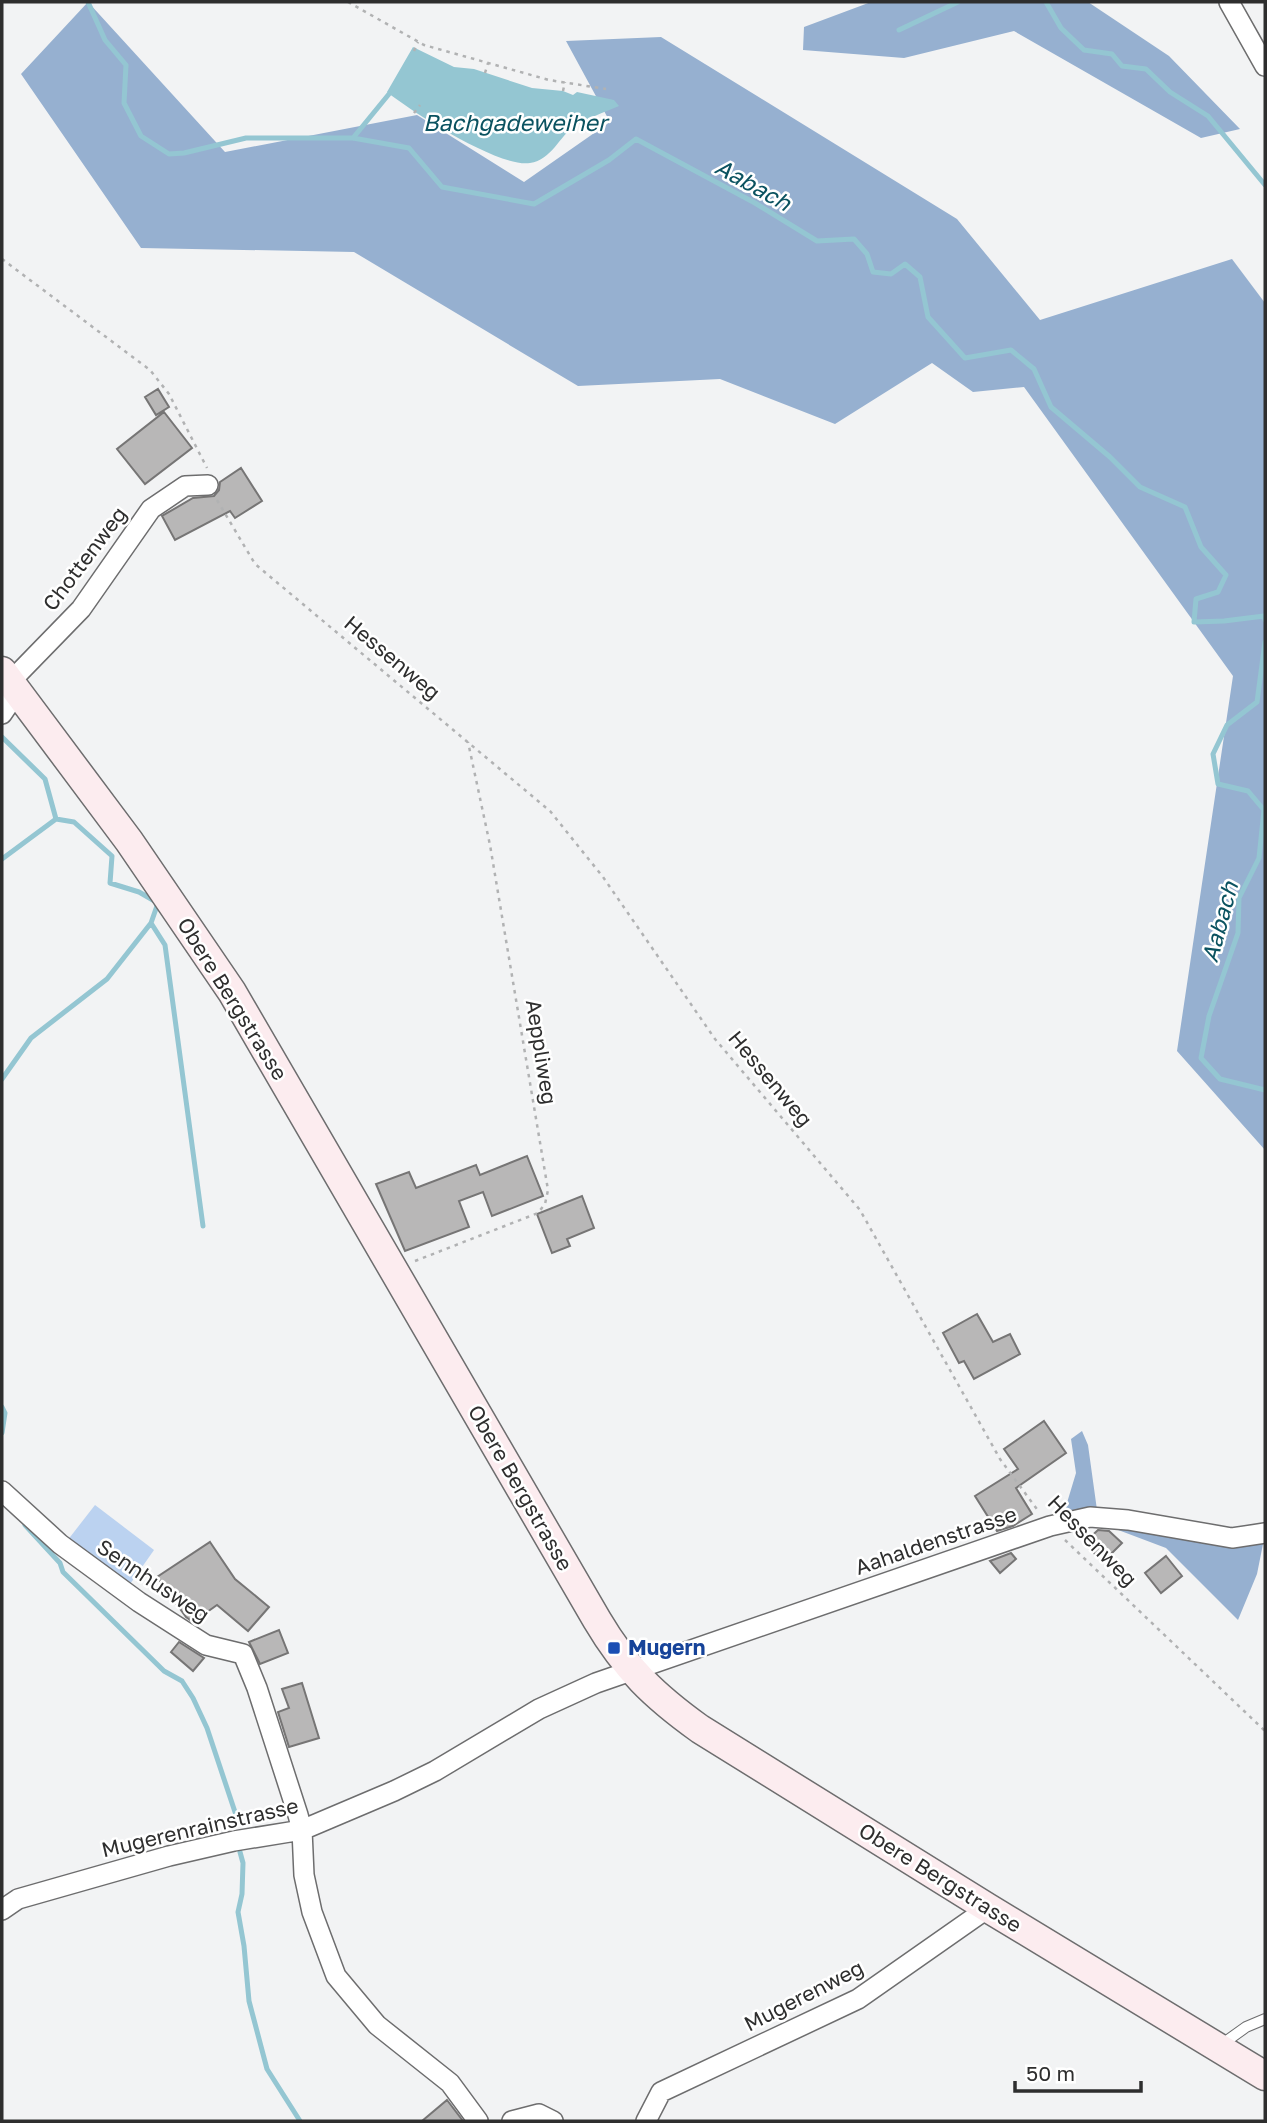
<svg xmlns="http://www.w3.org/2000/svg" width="1267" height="2123" viewBox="0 0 1267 2123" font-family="'Golos Text',sans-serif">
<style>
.green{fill:#bbd2f0}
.forest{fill:#96b0d0}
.water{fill:#94c6d2}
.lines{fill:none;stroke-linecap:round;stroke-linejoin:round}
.stream{stroke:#94c6d2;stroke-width:5}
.building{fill:#b8b7b7;stroke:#767575;stroke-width:2}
.service-casing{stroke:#6d6d6e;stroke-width:12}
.minor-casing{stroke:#6d6d6e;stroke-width:22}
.secondary-casing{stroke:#6d6d6e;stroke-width:31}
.path{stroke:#b1b2b3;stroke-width:2.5;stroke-dasharray:3.5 5;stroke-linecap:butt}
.service{stroke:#fff;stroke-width:10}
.minor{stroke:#fff;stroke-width:19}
.secondary{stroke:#fcecef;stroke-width:28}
.transit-dot{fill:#1a4fb4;stroke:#fff;stroke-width:2.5}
.labels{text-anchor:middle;stroke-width:5;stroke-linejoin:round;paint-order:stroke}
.street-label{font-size:21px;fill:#2e2e2e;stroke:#fff}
.transit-label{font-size:21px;font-weight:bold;fill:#164399;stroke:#fff;text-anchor:start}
.water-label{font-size:23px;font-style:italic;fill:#0a5260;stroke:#fff}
</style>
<rect width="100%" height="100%" fill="#f2f3f4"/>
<path class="green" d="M95,1505L154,1550L128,1587L67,1541Z"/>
<path class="forest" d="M88,2L225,152L417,115L524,182L610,122L566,41L661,37L957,219L1040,320L1232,259L1265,303V1150L1177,1051L1233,676L1024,387L973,392L932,363L835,424L720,379L578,386L354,252L141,248L21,74Z
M871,2H1088L1169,56L1240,129L1201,138L1014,31L904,58L803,50L804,27Z
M1082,1431L1088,1445L1097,1510L1265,1534L1257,1574L1238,1620L1166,1548L1097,1522L1079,1532L1063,1516L1076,1473L1071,1439Z"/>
<path class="water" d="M413,47L454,67L474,69L532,88L563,91L573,95L577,92L614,100L619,106C605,112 588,118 575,126C559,136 552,160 530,163C499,168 412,112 387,92Z"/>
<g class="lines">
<path class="stream" d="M88,2L105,40L126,65L124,103L141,136L169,154L184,153L246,138H353L409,148L442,187L534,204L609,160L636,139L755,203L817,241L854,239L867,254L873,272L891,274L905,264L920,277L928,317L965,358L1011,350L1034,369L1051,407L1110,457L1140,487L1185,507L1201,547L1226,575L1218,592L1196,599L1194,622L1224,621L1264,616L1265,620
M1046,2L1061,28L1084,50L1112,54L1122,66L1146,69L1170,92L1208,116L1265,185
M899,30L958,2
M353,138L389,94
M1265,642L1257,702L1227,725L1213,754L1218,784L1248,791L1264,810L1259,858L1239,898L1238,933L1209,1016L1201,1058L1220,1079L1265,1090
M2,737L45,779L56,819L74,822L112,856L110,883L139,892L158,903L151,923L107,979L31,1038L2,1079
M2,859L56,819
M151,923L165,945L203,1226
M2,1407L5,1413L2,1433
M25,1525L60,1563L63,1572L164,1671L182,1681L193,1698L207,1728L237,1818
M240,1852L243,1863L242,1894L238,1912L244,1946L249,2001L267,2069L300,2121"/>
</g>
<path class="building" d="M158,389L169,407L156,415L145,397Z
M164,412L192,448L145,484L117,449Z
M241,468L262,501L235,518L230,511L175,540L162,516L193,498L214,496L219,490L220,482Z
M527,1156L543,1196L492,1216L483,1192L459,1201L469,1227L405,1251L376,1184L409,1172L416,1188L476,1165L480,1175Z
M582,1196L594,1228L567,1239L570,1246L552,1253L537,1214Z
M977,1314L993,1342L1010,1334L1020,1354L974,1379L964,1361L959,1363L943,1333Z
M1044,1421L1066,1453L1016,1488L1032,1514L1013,1526L997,1531L975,1496L1018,1469L1004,1449Z
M1098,1530L1109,1531L1122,1543L1103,1562L1084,1543Z
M210,1542L235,1579L269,1607L248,1631L217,1605L193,1622L186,1617L157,1577Z
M1011,1553L1016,1559L1000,1573L990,1561Z
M1166,1556L1182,1576L1161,1593L1145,1573Z
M279,1630L288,1653L260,1664L249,1642Z
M179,1642L204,1658L193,1671L171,1652Z
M302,1683L319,1738L289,1747L278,1712L289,1708L282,1689Z
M447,2100L463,2121H422Z"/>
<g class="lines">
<g class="service-casing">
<path id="service" d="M1221,2045L1246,2027L1265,2019"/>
</g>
<g class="minor-casing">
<path id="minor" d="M1229,2L1265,66
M10,682L81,609L151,509L185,486L208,485
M2,714L17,692
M2,1491L60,1544L139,1602L206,1645L243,1654L257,1688L298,1815L302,1830L304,1875L312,1912L336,1976L377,2025L450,2083L478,2121
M2,1910L18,1899L169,1856L234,1841L302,1830L394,1791L435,1771L539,1709L596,1683L1050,1526L1090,1517L1128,1520L1232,1538L1265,1533
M512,2121L539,2114L553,2121
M646,2121L661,2092L858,1999L988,1908"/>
</g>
<g class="secondary-casing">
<path id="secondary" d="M2,671L129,841L232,992L597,1620C626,1669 654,1696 700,1729L988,1908L1265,2076"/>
</g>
<path class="path" d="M348,2L424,45L549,80L606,89
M414,51L418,42
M485,73L488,63
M563,91L565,82
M414,113L420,105
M2,259L150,370L169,394L207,468
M217,500L255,564L550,811L603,877L715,1039L860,1210L1000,1459L1039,1512
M415,1261L538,1213L545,1204L548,1190L490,845L468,742
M1065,1540L1265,1731"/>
<use href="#service" class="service"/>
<use href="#minor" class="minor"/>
<use href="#secondary" class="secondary"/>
</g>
<rect class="transit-dot" x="607" y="1641" width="14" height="14" rx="3.5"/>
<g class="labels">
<g class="street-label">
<text transform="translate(85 559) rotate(-53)" y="7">Chottenweg</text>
<text transform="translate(392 658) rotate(40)" y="7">Hessenweg</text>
<text transform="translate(232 999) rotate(58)" y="7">Obere Bergstrasse</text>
<text transform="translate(541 1052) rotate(81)" y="7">Aeppliweg</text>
<text transform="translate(770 1079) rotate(50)" y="7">Hessenweg</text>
<text transform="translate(520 1488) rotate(60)" y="7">Obere Bergstrasse</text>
<text transform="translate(936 1541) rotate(-19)" y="7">Aahaldenstrasse</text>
<text transform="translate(1092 1541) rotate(46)" y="7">Hessenweg</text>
<text transform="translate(153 1581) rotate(34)" y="7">Sennhusweg</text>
<text transform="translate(200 1828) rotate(-13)" y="7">Mugerenrainstrasse</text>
<text transform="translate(940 1878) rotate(32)" y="7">Obere Bergstrasse</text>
<text transform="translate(804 1996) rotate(-27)" y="7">Mugerenweg</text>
</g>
<g class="transit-label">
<text x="628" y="1655">Mugern</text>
</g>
<g class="water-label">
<text x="515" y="131">Bachgadeweiher</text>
<text transform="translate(753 185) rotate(29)" y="8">Aabach</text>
<text transform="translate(1220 922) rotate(-75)" y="8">Aabach</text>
</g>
</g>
<rect width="1267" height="2123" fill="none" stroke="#2e2e2e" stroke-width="7"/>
<path d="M1015 2081v10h126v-10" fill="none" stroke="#2e2e2e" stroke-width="3.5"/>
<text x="1026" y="2081" font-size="21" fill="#2e2e2e" stroke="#ffffff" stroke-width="5" paint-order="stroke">50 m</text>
</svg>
